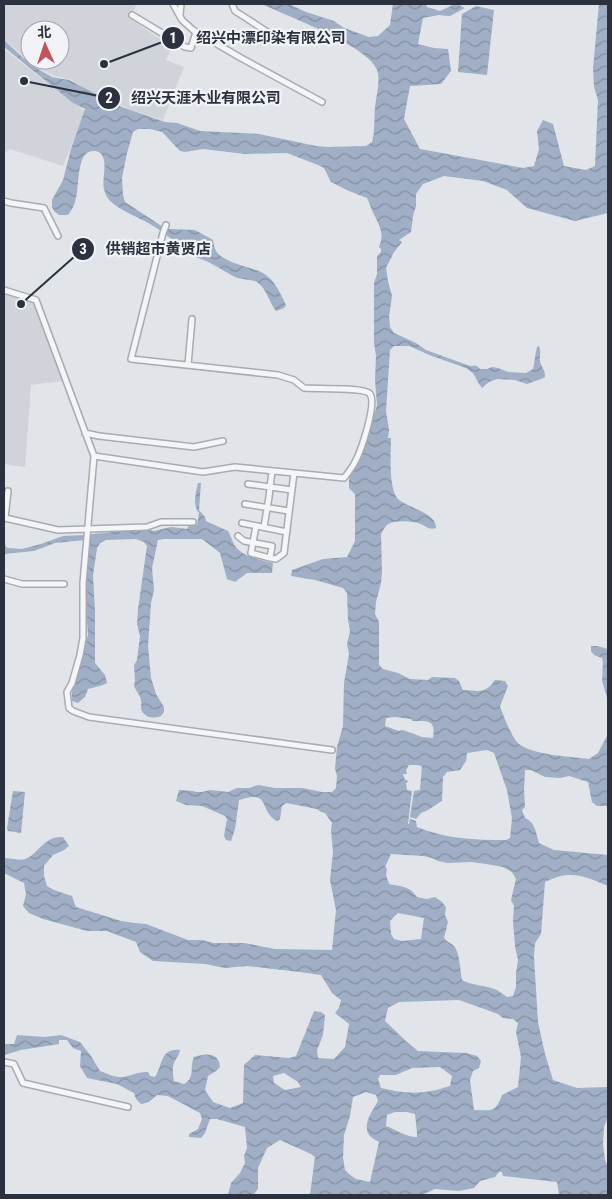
<svg xmlns="http://www.w3.org/2000/svg" width="612" height="1199" viewBox="0 0 612 1199" font-family="'Roboto Condensed','Noto Sans SC',sans-serif">
<style>
.built{fill:#d0d3da;fill-rule:evenodd}
.water{fill:url(#water-waves);fill-rule:evenodd}
.lines{fill:none;stroke-linecap:round;stroke-linejoin:round}
.street-casing{stroke:#a7abb2;stroke-width:8}
.street{stroke:#f4f5f7;stroke-width:5}
.leader{fill:none;stroke:#2b313f;stroke-width:2}
.callout-dot{fill:#2b313f;stroke:#f1f3f6;stroke-width:2}
.mark-label{font-size:15px;text-anchor:middle;font-weight:bold;fill:#fff}
.callout-label{font-size:15px;text-anchor:middle;font-weight:bold;fill:#2b313f;stroke:#f1f3f6;stroke-width:4.5;stroke-linejoin:round;paint-order:stroke}
</style>
<defs>
<pattern id="water-waves" width="16" height="10" patternUnits="userSpaceOnUse" patternTransform="scale(1.25)"><rect width="16" height="10" fill="#a0afc5"/><path d="M0 5q4-4 8 0t8 0" fill="none" stroke="#838fa1"/></pattern>
</defs>
<rect width="100%" height="100%" fill="#e1e4e8"/>
<path class="built" d="M4,4H137L129,18L172,47L166,60L184,67L163,120L132,110L95,93L69,79L55,76L36,67L4,39ZM30,30H60V60H30Z
M4,49L85,112L63,166L10,149L4,153Z
M4,293L34,303L63,381L31,385L25,467L4,464Z"/>
<path class="water" d="M262,4H289L306,12L334,21L344,28L369,37L378,36L390,25L393,4H426L427,7L440,11L455,4H457L465,8L450,16L439,15L423,18L418,44L434,48L448,49L451,71L441,84L410,86L404,119L420,149L523,168L534,166L539,149L537,131L543,120L553,124L564,166L586,170L595,166L598,100L594,87L593,68L599,4H608V213L575,221L527,208L507,190L483,181L444,176L423,184L416,194V206L413,216L411,232L399,240L402,242L394,252L386,268L388,281L392,296L389,317L390,327L394,333L416,343L426,350L470,366C475,365 477,365 480,369H487L492,367L498,368L508,372L526,373L533,369C535,361 535,354 537,347L539,346C542,352 538,358 541,364C543,370 545,370 545,377L541,379L527,384L515,380L497,379L489,382L482,388L479,384L473,373L466,368L432,356L409,346H394L390,350L386,411L389,430L388,438H391C391,452 388,489 398,499C408,508 437,513 436,528C429,530 427,527 421,524C413,521 396,520 388,524C385,526 383,531 381,534L382,572L381,583L376,602L375,614L379,622V665L383,669L398,673L410,679L428,680L432,677L455,678L459,681L463,690C480,691 485,694 495,680L505,681L508,686L500,706C503,715 512,738 519,744C533,755 572,757 589,759L598,753L608,734V787L607,806H597L592,802L588,782L569,776L560,778L545,777L531,770H525L524,789L525,807L522,810L525,818C535,822 536,833 539,843L554,850L608,855V886C597,881 581,874 568,875C560,875 552,879 545,882L541,934L535,943L534,957L538,1022L545,1054L553,1080L577,1088L608,1087V1117L604,1127L603,1144L605,1160L608,1167V1195H559L557,1182L503,1176L502,1172H499L495,1177L480,1181L474,1188L459,1191L435,1189L422,1195H310L315,1157L311,1154L280,1140L267,1148L258,1168V1189L254,1194L228,1195L231,1183L240,1173L245,1163L244,1156L247,1148L245,1127L217,1119H210L205,1133L201,1138L189,1137V1134L198,1129L202,1119L200,1113L168,1096L157,1095L149,1102L141,1104L136,1099L134,1093L117,1084L87,1078L80,1066L81,1051L73,1048L67,1040H59V1044L21,1050L4,1055V1044H14L17,1035L45,1037L61,1035L80,1042L91,1056L100,1071C106,1073 113,1077 120,1077C129,1077 139,1071 148,1072L150,1076L155,1077C163,1065 160,1048 180,1050C179,1056 176,1058 174,1063C172,1068 173,1076 174,1081L184,1084C196,1077 189,1067 194,1057C206,1053 219,1052 220,1067L216,1071L208,1076L205,1090L213,1102L230,1108L243,1103L244,1065L255,1055L289,1058L296,1056L314,1011L321,1012L325,1015L323,1035L317,1050L318,1058L334,1059L345,1047L349,1024L335,1013L339,1008L341,1000L332,993L321,975L300,972L247,966L225,968L205,964L153,961L140,952L136,942L107,931H87L43,919L29,913L23,906L26,894L24,883L4,873V858C10,858 19,861 25,859C39,854 43,836 63,837L69,846L64,850L53,855L44,866V876L47,886L54,890L72,896L76,907L121,921L135,923L146,924L188,940H202L213,943H244L275,949L332,950L336,910L330,880L333,852L331,830L332,823L325,813L321,812L317,809L286,803L282,806L280,819L277,821C258,811 272,789 239,800L235,829L231,841L226,840L224,836L227,819L225,816L202,806L186,805L176,801L179,790L193,791L196,792H202L210,790L228,792L237,788H249L258,785L275,788H302L322,792H332L336,788L337,776L335,769L337,747L343,726L344,683L349,654L347,644L350,631L348,620L347,593L343,588L315,580L291,576L292,570L323,559L347,557L355,541V494L349,488V480L350,473L357,463L370,429L377,405L375,380L376,356L374,343V283L377,274V256L381,252V249L379,247C386,232 377,223 372,210C370,206 369,202 367,198L349,191L331,182L324,168L318,165L287,153L245,154L203,149L185,152L180,151L162,132L150,129H138L133,132L127,153L122,178L123,195L125,202L163,227L170,229L195,230L213,240C214,244 214,248 216,251C223,263 252,267 263,273C275,280 280,293 286,305L284,308L276,311C269,302 267,289 257,282C251,279 242,280 235,277C227,273 220,268 212,264C205,260 197,258 191,255C180,249 173,240 164,233C151,223 135,217 121,209C113,204 106,199 104,189C101,179 111,155 96,151C94,151 90,151 89,152C77,156 79,187 76,198C75,204 72,210 68,215H59L54,211L52,207V200L63,180L71,149L85,109L73,103L4,47V40L31,65L52,77L69,80L122,107L165,122L177,123L200,131L259,134L316,146L328,147L366,146L372,142C375,131 374,119 375,108C376,96 381,81 377,70C369,46 286,16 262,4ZM395,717L411,719L413,721C428,721 436,719 433,738L422,737L403,730L399,731L385,726L386,718ZM487,750L494,753L507,790L512,818L510,838L506,840C476,840 445,839 417,827L416,821L410,819L409,824H408L412,791L407,790L406,783L408,782L407,780H405L403,774H407L406,770L409,765H416L422,766L420,790L414,791L410,817L416,819L421,813C428,811 435,805 442,801L443,777L447,772L460,770L466,761L467,753ZM391,854L423,856L432,858L438,861L448,863L471,862L486,864L503,867L512,872L516,879L511,900L514,906L513,922L515,946L518,960L516,973V987L513,996L507,997C504,995 500,992 497,990C486,985 473,986 462,980C460,971 460,953 454,946C451,943 447,942 444,938L448,922L445,915L446,907L442,902L435,897L427,899L417,897C408,885 402,887 389,884L386,875L387,868L385,867ZM398,913L424,918L421,939L402,941L394,939L391,934L390,921ZM459,1000L498,1014L503,1018L513,1019L518,1023L516,1032L521,1057L518,1087L502,1095C495,1114 491,1110 474,1110L470,1080L473,1071L479,1068L481,1061L477,1056L466,1053L418,1051L407,1042L385,1021L388,1008L399,1002ZM440,1067L452,1076L450,1086C423,1095 407,1094 381,1088L378,1079L380,1075H396L412,1068ZM284,1073L298,1082L301,1087L285,1090L274,1083L273,1076ZM366,1092L376,1095L378,1101C373,1110 362,1124 369,1135C371,1138 376,1140 379,1142L370,1182L356,1179L349,1174L345,1170L343,1158L344,1135L350,1116L353,1097ZM395,1112H407L415,1114L417,1133V1137C405,1137 397,1130 386,1126L387,1115Z
M476,6L494,10L487,75L458,72L462,14Z
M198,483H201L199,510L205,517L206,521L228,531C231,536 232,541 235,546C243,557 261,560 273,563L272,573H247L235,582L227,579L220,553L202,539H164L158,540L152,568L154,590L151,603L148,646L151,678L156,694L164,707V712L161,716C154,719 144,718 141,709C141,706 142,703 141,701C141,696 136,691 134,686L135,681L134,665L137,660L140,636L137,624L138,609L147,546L144,542L136,539L106,540L100,543L97,548L93,576L95,610V663L105,675L107,683L103,685L88,689L85,697L78,703L72,701V689L75,682L88,635L85,598V540L55,543L34,551L4,554V542L5,543L6,547L8,548L22,549L41,544L63,536L85,535L130,530L145,529L154,531L171,527L187,529L189,525H197L199,513C192,505 196,492 198,483Z
M591,646H597L608,649V701L602,681L603,662L602,658L594,655L591,651Z
M13,791L25,792L21,833L8,831L7,828Z"/>
<g class="lines">
<g class="street-casing">
<path id="street" d="M173,4L182,20L193,30L241,58L322,102
M232,4L235,11L269,33
M132,15L185,47L191,48L196,32
M180,15L181,4
M4,201L11,203L44,208L58,236
M4,290L36,300L94,456L83,583V638L80,655L72,683L67,692L69,708L73,711L89,717L332,750
M188,365L192,319
M85,433L99,436L194,447L223,441
M94,456L203,472L235,467L344,478C348,473 352,468 355,462C361,451 377,404 370,394C365,387 315,389 304,388L294,380L278,375L131,359L163,233L166,225
M248,484L292,490
M8,491L5,518L58,530L147,527L161,522H193
M245,504L289,511
M242,523L287,532
M264,527L269,497L272,471
M238,536L244,541L272,546L270,558L251,553L256,526
M270,558L276,559L284,553L294,473
M4,579L22,584H64
M4,1062L14,1064L23,1083L128,1107"/>
</g>
<use href="#street" class="street"/>
</g>
<path class="leader" d="M104 64L173 38M24 81L109 98M21 304L83 249"/>
<g class="callout-dot">
<circle cx="104" cy="64" r="5"/>
<circle cx="24" cy="81" r="5"/>
<circle cx="21" cy="304" r="5"/>
<circle cx="173" cy="38" r="12"/>
<circle cx="109" cy="98" r="12"/>
<circle cx="83" cy="249" r="12"/>
</g>
<g class="mark-label">
<text x="173" y="43">1</text>
<text x="109" y="103">2</text>
<text x="83" y="254">3</text>
</g>
<g class="callout-label">
<text x="271" y="43">绍兴中漂印染有限公司</text>
<text x="206" y="103">绍兴天涯木业有限公司</text>
<text x="158" y="254">供销超市黄贤店</text>
</g>
<rect width="612" height="1199" fill="none" stroke="#2b313f" stroke-width="10"/>
<g transform="translate(45 45) rotate(357)"><circle r="24" fill="#f1f3f6" stroke="#a2a5ad"/>
<path d="M0-4L9 19L0 12L-9 19Z" fill="#c1535b"/>
<text y="-8" font-size="14" font-weight="bold" text-anchor="middle" fill="#2b313f">北</text>
</g>
</svg>
